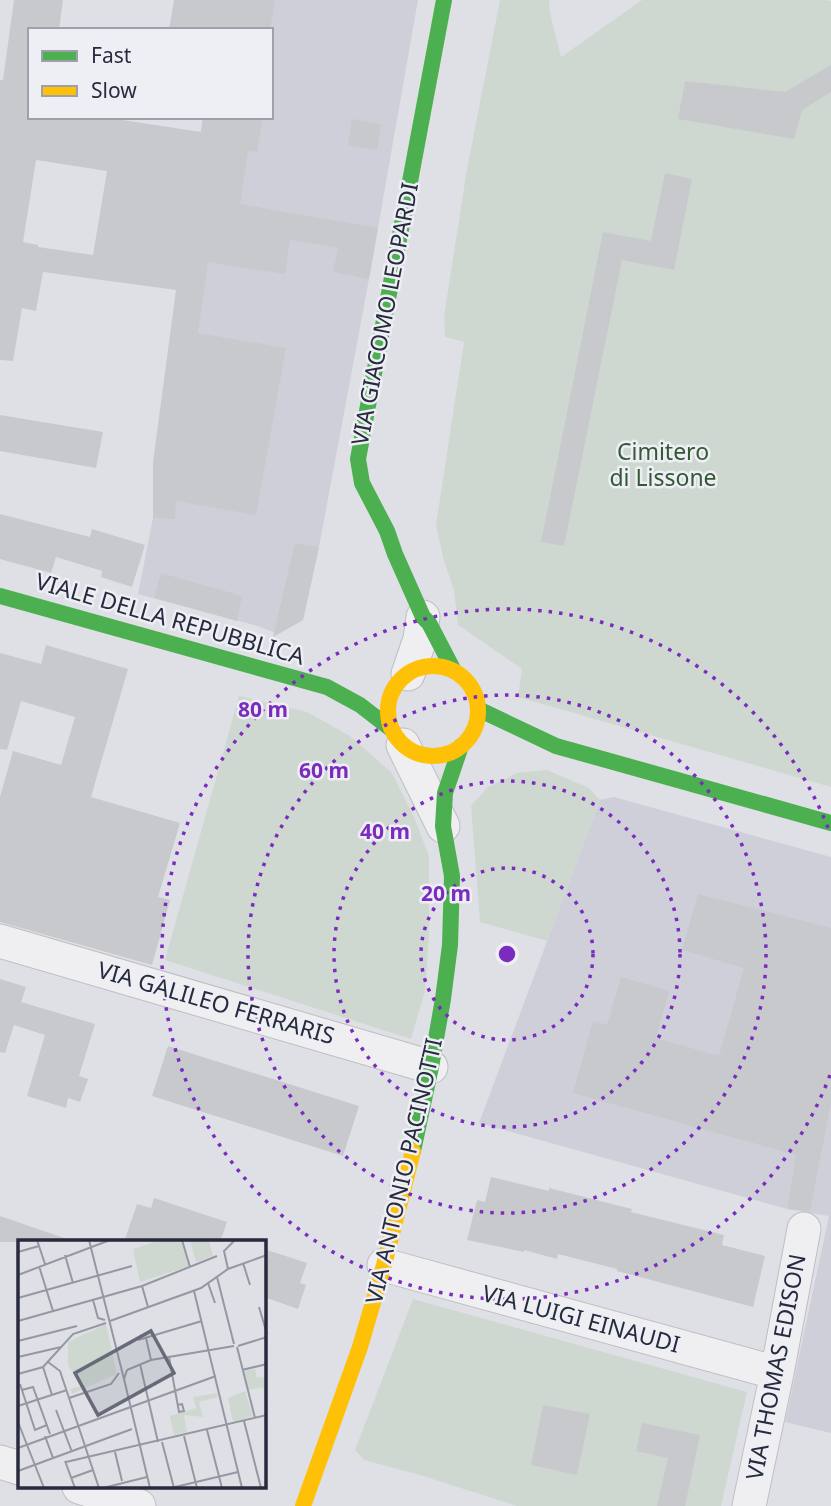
<svg xmlns="http://www.w3.org/2000/svg" width="831" height="1506" viewBox="0 0 831 1506" font-family="'Noto Sans',sans-serif">
<style>
.built{fill:#cecfd8}
.green{fill:#ced8d0}
.building{fill:#c8c9cd;fill-rule:evenodd}
.lines{fill:none;stroke-linecap:round;stroke-linejoin:round}
.street-casing{stroke:#bebec3;stroke-width:35}
.street{stroke:#efeff1;stroke-width:33}
.fast{stroke:#4caf50;stroke-width:16}
.slow{stroke:#ffc107;stroke-width:16}
.ring{fill:none;stroke:#7b2cbf;stroke-width:3.5;stroke-dasharray:3.5 7}
.labels{text-anchor:middle;stroke-width:5;stroke-linejoin:round;paint-order:stroke}
.street-label{font-size:23px;fill:#272b3d;stroke:#edeff5}
.park-label{font-size:23px;fill:#355835;stroke:#edeff5}
.inset-road{fill:none;stroke:#9598a2;stroke-width:2}
.view{fill:#676a78;fill-opacity:0.15;stroke:#676a78;stroke-width:3.5}
.inset-edge{fill:none;stroke:#272b3d;stroke-width:3.5}
.centre{fill:#7b2cbf;stroke:#edeff5;stroke-width:3.5}
.ring-label{font-size:21px;text-anchor:middle;font-weight:bold;fill:#7b2cbf;stroke:#edeff5;stroke-width:5;stroke-linejoin:round;paint-order:stroke}
</style>
<rect width="100%" height="100%" fill="#dfe0e5"/>
<path class="built" d="M222,0H418L369,279L319,547L303,620L278,634L258,626L138,594L153,518L191,196L203,117H271V30H217Z
M614,797L831,857V1433L785,1422L829,1216L787,1209L479,1123L600,800Z"/>
<path class="green" d="M500,0H549L550,13L561,57L642,0H824L831,1V787L518,697L522,669L458,625L454,590L444,561L436,525L464,342L445,337L444,316L467,169Z
M239,696L307,712L350,736L392,773L414,817L429,856V937L425,991L411,1039L165,960Z
M547,770L589,788L600,800L547,941L480,922L471,806L488,787L517,773Z
M413,1299L747,1392L721,1506H517L420,1475L364,1460L355,1450Z"/>
<path class="building" d="M14,0H63L59,30H30V117H103L201,132L203,117H263L257,152L248,151L240,204L378,228L369,279L333,272L338,248L290,240L285,274L208,262L198,333L286,348L256,515L176,501L175,519L153,518V462L176,290L43,272L36,311L22,308L13,361L0,360V80H3ZM36,160L107,171L93,255L38,247V245L23,242Z
M174,0H275L270,30H169Z
M831,65V92L802,110L794,139L678,119L685,81L785,92Z
M352,119L381,124L377,150L348,145Z
M665,173L692,179L674,270L622,260L564,546L541,542L603,232L651,241Z
M0,415L103,432L96,468L0,451Z
M0,514L90,537L92,529L145,545L132,587L101,577L102,571L56,557L51,573L0,559Z
M295,543L319,547L303,620L273,637Z
M161,573L242,596L237,621L154,598Z
M46,645L128,669L91,797L180,823L158,897L170,900L152,965L0,922V797L13,751L61,765L75,717L21,701L7,750L0,749V653L41,664Z
M698,894L831,928V1103L810,1211L787,1209L796,1155L573,1093L593,1021L607,1025L621,977L669,991L656,1038L719,1056L744,968L682,950Z
M0,979L26,987L21,1002L95,1024L79,1076L88,1079L80,1102L68,1098L66,1108L27,1096L45,1035L14,1025L5,1053L0,1052Z
M168,1046L359,1106L343,1156L152,1096Z
M491,1177L549,1191V1188L573,1194L632,1209L631,1212L724,1235L722,1245L765,1256L753,1307L617,1271V1269L558,1254L557,1259L524,1250V1252L467,1240L477,1200L485,1202Z
M154,1198L227,1222L220,1242H124L137,1204L151,1208Z
M0,1216L64,1238V1242H0Z
M264,1249L307,1263L300,1283L306,1285L298,1309L264,1297Z
M543,1405L590,1414L577,1475L531,1465Z
M642,1423L700,1435L685,1506H657L668,1458L636,1451Z"/>
<g class="lines">
<g class="street-casing">
<path id="street" d="M408,674L420,639L423,617
M403,745L443,826
M0,941L431,1067
M384,1265L777,1373
M0,1462L19,1468
M79,1487L139,1506
M749,1506L777,1373L804,1229"/>
</g>
<use href="#street" class="street"/>
<path class="fast" d="M444,0L358,459L362,483L387,531L395,554L423,617L429,623L454,671
M0,596L327,687L360,705L391,729
M478,709L556,746L831,823
M413,1151L431,1067L443,999L450,945L452,876L443,826L445,793L461,746"/>
<path class="slow" d="M388 711a45 45 0 1 1 90 0a45 45 0 1 1-90 0Z
M303,1506L360,1347L384,1265L413,1151"/>
</g>
<g class="ring">
<circle cx="507" cy="954" r="86"/>
<circle cx="507" cy="954" r="173"/>
<circle cx="507" cy="954" r="259"/>
<path d="M830 1075A345 345 0 1 1 830 833"/>
</g>
<g class="labels">
<g class="street-label">
<text transform="translate(385 314) rotate(-79)" y="8">VIA GIACOMO LEOPARDI</text>
<text transform="translate(170 619) rotate(16)" y="8">VIALE DELLA REPUBBLICA</text>
<text transform="translate(216 1003) rotate(16)" y="8">VIA GALILEO FERRARIS</text>
<text transform="translate(404 1171) rotate(-77)" y="8">VIA ANTONIO PACINOTTI</text>
<text transform="translate(581 1319) rotate(15)" y="8">VIA LUIGI EINAUDI</text>
<text transform="translate(776 1367) rotate(-79)" y="8">VIA THOMAS EDISON</text>
</g>
<g class="park-label">
<text x="663" y="460">Cimitero<tspan x="663" dy="26">di Lissone</tspan></text>
</g>
</g>
<g transform="translate(18 1240)">
<rect width="248" height="248" fill="#dfe0e5"/>
<path d="M142,0H163L171,26L122,42L115,9ZM172,0H191L195,16L178,22ZM88,84L99,134L54,154L52,149L67,145L50,126V102ZM237,129L239,138L248,136V160L245,147L230,150L226,131ZM227,151L235,176L215,182L210,158ZM199,153L200,157L181,162L185,177L166,175L169,192L156,195L152,176L178,168L175,157Z" fill="#ced8d0"/>
<path class="inset-road" d="M19,0L27,24M71,0L106,139M164,0L172,27M0,12L21,6M47,15L55,43M225,23L232,45M21,26L35,71M210,29L206,11L217,0M0,35L92,0M199,37L216,104M190,43L197,63M124,46L130,67M176,51L224,248M0,58L114,26M75,60L80,78L87,80M241,67L249,94M0,81L124,46L199,16M92,81L183,48L210,29L249,15M128,98L133,120M120,100L184,81M0,101L59,86M220,106L249,97M219,107L237,178M0,117L43,107M151,117L161,172L166,171L164,164L160,165M30,122L42,131L81,248M122,124L140,202M25,127L34,155M109,130L106,139L132,248M109,130L133,120L216,106M224,130L249,124M0,134L25,127L55,94L88,83M2,144L17,190L29,185M4,150L15,147L32,194M51,158L93,144L101,133M0,166L49,150M38,170L54,212M226,181L243,248M0,182L26,248M189,190L204,248M27,196L35,218M166,196L179,248M144,202L156,248M0,208L198,136M97,212L104,241M47,221L57,248M48,222L249,175M0,231L114,189M53,238L75,230M85,248L129,237M153,248L220,232"/>
<path class="view" d="M133,91L156,133L80,175L57,133Z"/>
<rect width="248" height="248" class="inset-edge"/>
</g>
<circle cx="507" cy="954" r="10" class="centre"/>
<g class="ring-label">
<text x="263" y="717">80 m</text>
<text x="324" y="778">60 m</text>
<text x="385" y="839">40 m</text>
<text x="446" y="901">20 m</text>
</g>
<rect x="28" y="28" width="245" height="91" fill="#edeff5" stroke="#9ea1ab" stroke-width="2"/>
<rect x="42" y="51" width="35" height="10" fill="#4caf50" stroke="#9ea1ab" stroke-width="2"/>
<text x="91" y="63" font-size="21" fill="#272b3d">Fast</text>
<rect x="42" y="86" width="35" height="10" fill="#ffc107" stroke="#9ea1ab" stroke-width="2"/>
<text x="91" y="98" font-size="21" fill="#272b3d">Slow</text>
</svg>
